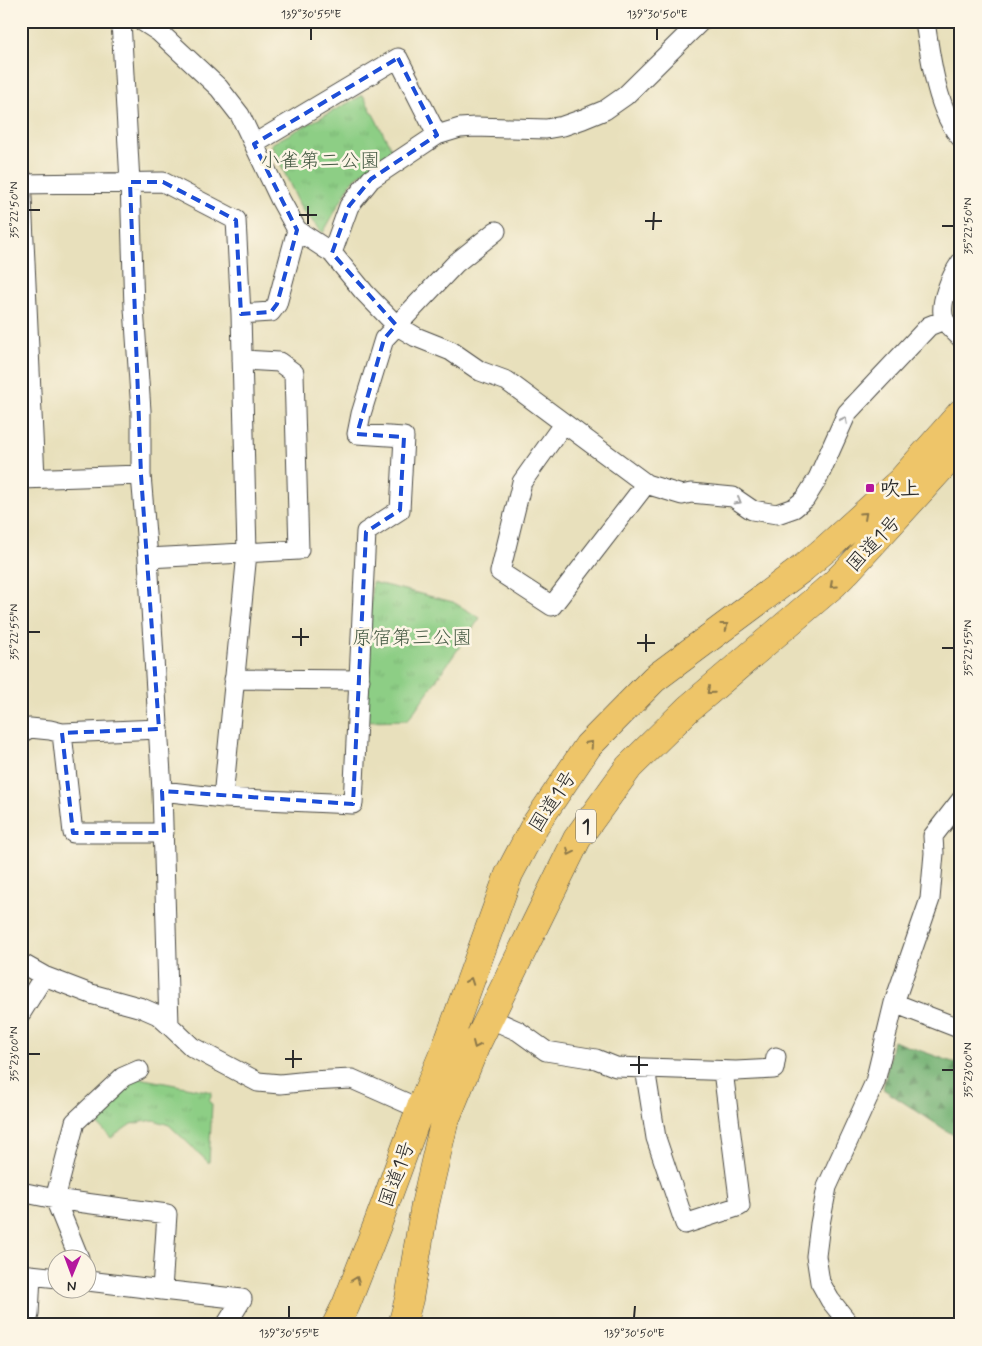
<svg xmlns="http://www.w3.org/2000/svg" width="982" height="1346" viewBox="0 0 982 1346" font-family="Mynerve,'Klee One',sans-serif">
<style>
.forest{fill:url(#forest-firs);stroke:#4e6e4e}
.park{fill:url(#park-tufts);stroke:#5c7c58}
.lines{fill:none;stroke-linecap:round;stroke-linejoin:round}
.minor-casing{stroke:#474641;stroke-width:21}
.highway-casing{stroke:#474641;stroke-width:29}
.minor{stroke:#fff;stroke-width:19}
.highway{stroke:#eec569;stroke-width:28}
.oneway{stroke:#a0a0a0}
.oneway2{stroke:#8c784a}
.marked{fill:none;stroke:#1d4ed8;stroke-width:4;stroke-dasharray:10 6;stroke-linejoin:round}
.ticks{fill:none;stroke:#2b2b2b;stroke-width:2}
.poi-dot{fill:#b5179e;stroke:#fcf5e5;stroke-width:2}
.labels{text-anchor:middle;stroke-width:5;stroke-linejoin:round;paint-order:stroke}
.shield{fill:#fcf5e5;stroke:#6a6863;stroke-width:1}
.shield-label{font-size:19px;font-weight:bold;fill:#2b2b2b}
.park-label{font-size:20px;fill:#485c46;stroke:#fcf5e5}
.poi-label{font-size:20px;font-weight:bold;fill:#2b2b2b;stroke:#fcf5e5;text-anchor:start}
.street-label{font-size:20px;fill:#2b2b2b;stroke:#fcf5e5}
.neatline{fill:none;stroke:#2b2b2b;stroke-width:2}
.ticks-label{font-size:12px;text-anchor:middle;fill:#2b2b2b}
</style>
<defs>
<pattern id="forest-firs" width="22" height="20" patternUnits="userSpaceOnUse" patternTransform="scale(1.25)"><rect width="22" height="20" fill="#72b172"/><path d="M5 1l3.5 6h-7zM16 11l3.5 6h-7z" fill="#5e905e"/></pattern>
<pattern id="park-tufts" width="24" height="20" patternUnits="userSpaceOnUse" patternTransform="scale(1.25)"><rect width="24" height="20" fill="#8dce85"/><path d="M3 7l-1-3M5 7V3M7 7l1-3M15 17l-1-3M17 17v-4M19 17l1-3" fill="none" stroke="#7ab173"/></pattern>
</defs>
<rect width="100%" height="100%" fill="#fcf5e5"/>
<filter id="ink" filterUnits="userSpaceOnUse"><feTurbulence type="fractalNoise" baseFrequency=".02" numOctaves="2"/><feDisplacementMap in="SourceGraphic" scale="10" xChannelSelector="R" yChannelSelector="G"/><feConvolveMatrix kernelMatrix="1 2 1 2 8 2 1 2 1" color-interpolation-filters="sRGB"/></filter>
<filter id="wash" filterUnits="userSpaceOnUse"><feTurbulence type="fractalNoise" baseFrequency=".0096" numOctaves="4" result="noise"/><feDisplacementMap in="SourceGraphic" scale="20" xChannelSelector="R" yChannelSelector="G"/><feGaussianBlur stdDeviation="1.12" result="paint"/><feColorMatrix in="noise" values="0 0 0 0 0 0 0 0 0 0 0 0 0 0 0 0 0 1.4 0 .05"/><feComposite in="paint" operator="in"/></filter>
<g filter="url(#wash)">
<rect width="100%" height="100%" fill="#e8e0bc"/>
<path class="forest" d="M893,1041L961,1065V1140L883,1089Z"/>
<path class="park" d="M363,95L392,150L352,181L323,233L302,210L271,144Z
M372,582L453,602L480,618L408,720L364,721Z
M139,1078L212,1092L209,1102L212,1104L209,1163L169,1125L154,1120L131,1124L111,1138L90,1116L129,1080Z"/>
</g>
<g filter="url(#ink)">
<g class="lines">
<g class="minor-casing">
<path id="minor" d="M121,21L130,182L134,308L141,411V475L148,558L162,791L169,1025
M142,21L159,32L219,88L240,115L280,199L297,230L332,253L364,292L396,325L416,337L451,351L480,371L507,381L646,484L682,495L691,493L733,497L752,510L777,514L794,508L805,499L818,478L847,413L929,326L944,320
M925,21C930,56 937,112 961,138
M254,144L398,58L437,135
M21,176L35,478
M21,184L163,182L236,220L241,314L247,553L223,798
M332,253L349,206L371,179L437,135L460,128L475,127L546,129L563,126L583,119L605,110L625,96L701,21
M961,262C952,275 937,305 945,321C949,327 956,333 961,338
M241,314L271,312L277,304L297,230
M564,423L522,482L500,572L552,606L646,484
M21,479L141,475
M148,558L299,550L294,373L279,362L242,360
M234,679L360,680
M21,733L30,728L50,730L62,733L159,729
M62,733L73,833H164
M162,791L223,798L353,804L366,532L400,510L404,437L357,434L361,414L384,339L456,263L496,231
M21,963L44,976L91,994L142,1008L158,1015L169,1025L192,1047L258,1082L280,1084L310,1081L352,1079L420,1109
M894,1003L961,1029
M21,1013L44,976
M489,1018L518,1031L546,1051L596,1059L616,1067L736,1071L774,1069L776,1057
M645,1068L656,1138L685,1224L740,1206L723,1071
M21,1192L55,1199L167,1214L162,1290L88,1281
M79,1258L55,1199L75,1122L123,1077L139,1070
M21,1274L58,1278
M162,1290L242,1299L226,1325
M29,1315L31,1275
M850,1325L830,1300L820,1282L816,1256L820,1224L827,1187L875,1082L894,1003L930,899L934,853L933,836L961,800
M961,1325V1324"/>
</g>
<g class="highway-casing">
<path id="highway" d="M336,1325L346,1305L378,1223L420,1109L449,1040L509,874L535,825L588,746L654,679L803,568L828,547L901,481L961,413
M402,1325L409,1299L425,1205L444,1123L476,1045L577,839L629,767L688,709L834,584L848,570L961,446"/>
</g>
<use href="#minor" class="minor"/>
<use href="#highway" class="highway"/>
</g>
<defs><path id="oneway-chevron" d="M-2-3.5L2.5 0L-2 3.5" fill="none" stroke-width="1.6" stroke-linecap="round" stroke-linejoin="round" transform="scale(1.25)"/></defs>
<g class="oneway">
<use href="#oneway-chevron" transform="translate(844 420) rotate(-63)"/>
<use href="#oneway-chevron" transform="translate(738 501) rotate(30)"/>
</g>
<g class="oneway2">
<use href="#oneway-chevron" transform="translate(864 515) rotate(-42)"/>
<use href="#oneway-chevron" transform="translate(833 585) rotate(138)"/>
<use href="#oneway-chevron" transform="translate(725 626) rotate(-37)"/>
<use href="#oneway-chevron" transform="translate(710 691) rotate(139)"/>
<use href="#oneway-chevron" transform="translate(590 744) rotate(-49)"/>
<use href="#oneway-chevron" transform="translate(570 852) rotate(116)"/>
<use href="#oneway-chevron" transform="translate(470 981) rotate(-70)"/>
<use href="#oneway-chevron" transform="translate(476 1045) rotate(114)"/>
<use href="#oneway-chevron" transform="translate(356 1280) rotate(-69)"/>
</g>
</g>
<path class="marked" d="M398,58L437,135L371,179L349,206L332,253L396,325L384,339L357,434L404,437L400,510L366,532L353,804L162,791L164,833H73L62,733L159,729L141,475L130,182H163L236,220L241,314L271,312L277,304L297,230L254,144Z"/>
<path class="ticks" d="M311,40V28M657,40V28M28,210H40M299,215H317M645,221H662M308,224V206M942,226H954M653,230L654,212M28,632H40M292,637H309M637,643H655M301,646V628M942,648H954M646,652V634M28,1054H40M285,1059H302M630,1065H648M293,1068V1050M942,1070H954M639,1074V1056M289,1318V1306M634,1318L635,1306"/>
<rect class="poi-dot" x="865" y="483" width="10" height="10" rx="2.5"/>
<g class="labels">
<rect class="shield" x="576" y="809.5" width="20" height="33" rx="4"/>
<g class="shield-label">
<text x="586" y="833">1</text>
</g>
<g class="park-label">
<text x="320" y="167">小雀第二公園</text>
<text x="412" y="644">原宿第三公園</text>
</g>
<g class="poi-label">
<text x="880" y="495">吹上</text>
</g>
<g class="street-label">
<text transform="translate(873 543) rotate(-47)" y="7">国道1号</text>
<text transform="translate(552 801) rotate(-57)" y="7">国道1号</text>
<text transform="translate(396 1174) rotate(-70)" y="7">国道1号</text>
</g>
</g>
<rect width="982" height="1346" fill="none" stroke="#fcf5e5" stroke-width="55"/>
<g transform="translate(72 1274) rotate(181)"><circle r="24" fill="#fcf5e5" stroke="#a8a49b"/>
<path d="M0-4L9 19L0 12L-9 19Z" fill="#b5179e"/>
<text y="-8" font-size="14" font-weight="bold" text-anchor="middle" fill="#2b2b2b">N</text>
</g>
<rect x="28" y="28" width="926" height="1290" class="neatline"/>
<g class="ticks-label">
<text x="311" y="18">139°30'55"E</text>
<text x="657" y="18">139°30'50"E</text>
<text transform="translate(14 210) rotate(-90)" y="4">35°22'50"N</text>
<text transform="translate(968 226) rotate(-90)" y="4">35°22'50"N</text>
<text transform="translate(14 632) rotate(-90)" y="4">35°22'55"N</text>
<text transform="translate(968 648) rotate(-90)" y="4">35°22'55"N</text>
<text transform="translate(14 1054) rotate(-90)" y="4">35°23'00"N</text>
<text transform="translate(968 1070) rotate(-90)" y="4">35°23'00"N</text>
<text x="289" y="1337">139°30'55"E</text>
<text x="634" y="1337">139°30'50"E</text>
</g>
</svg>
